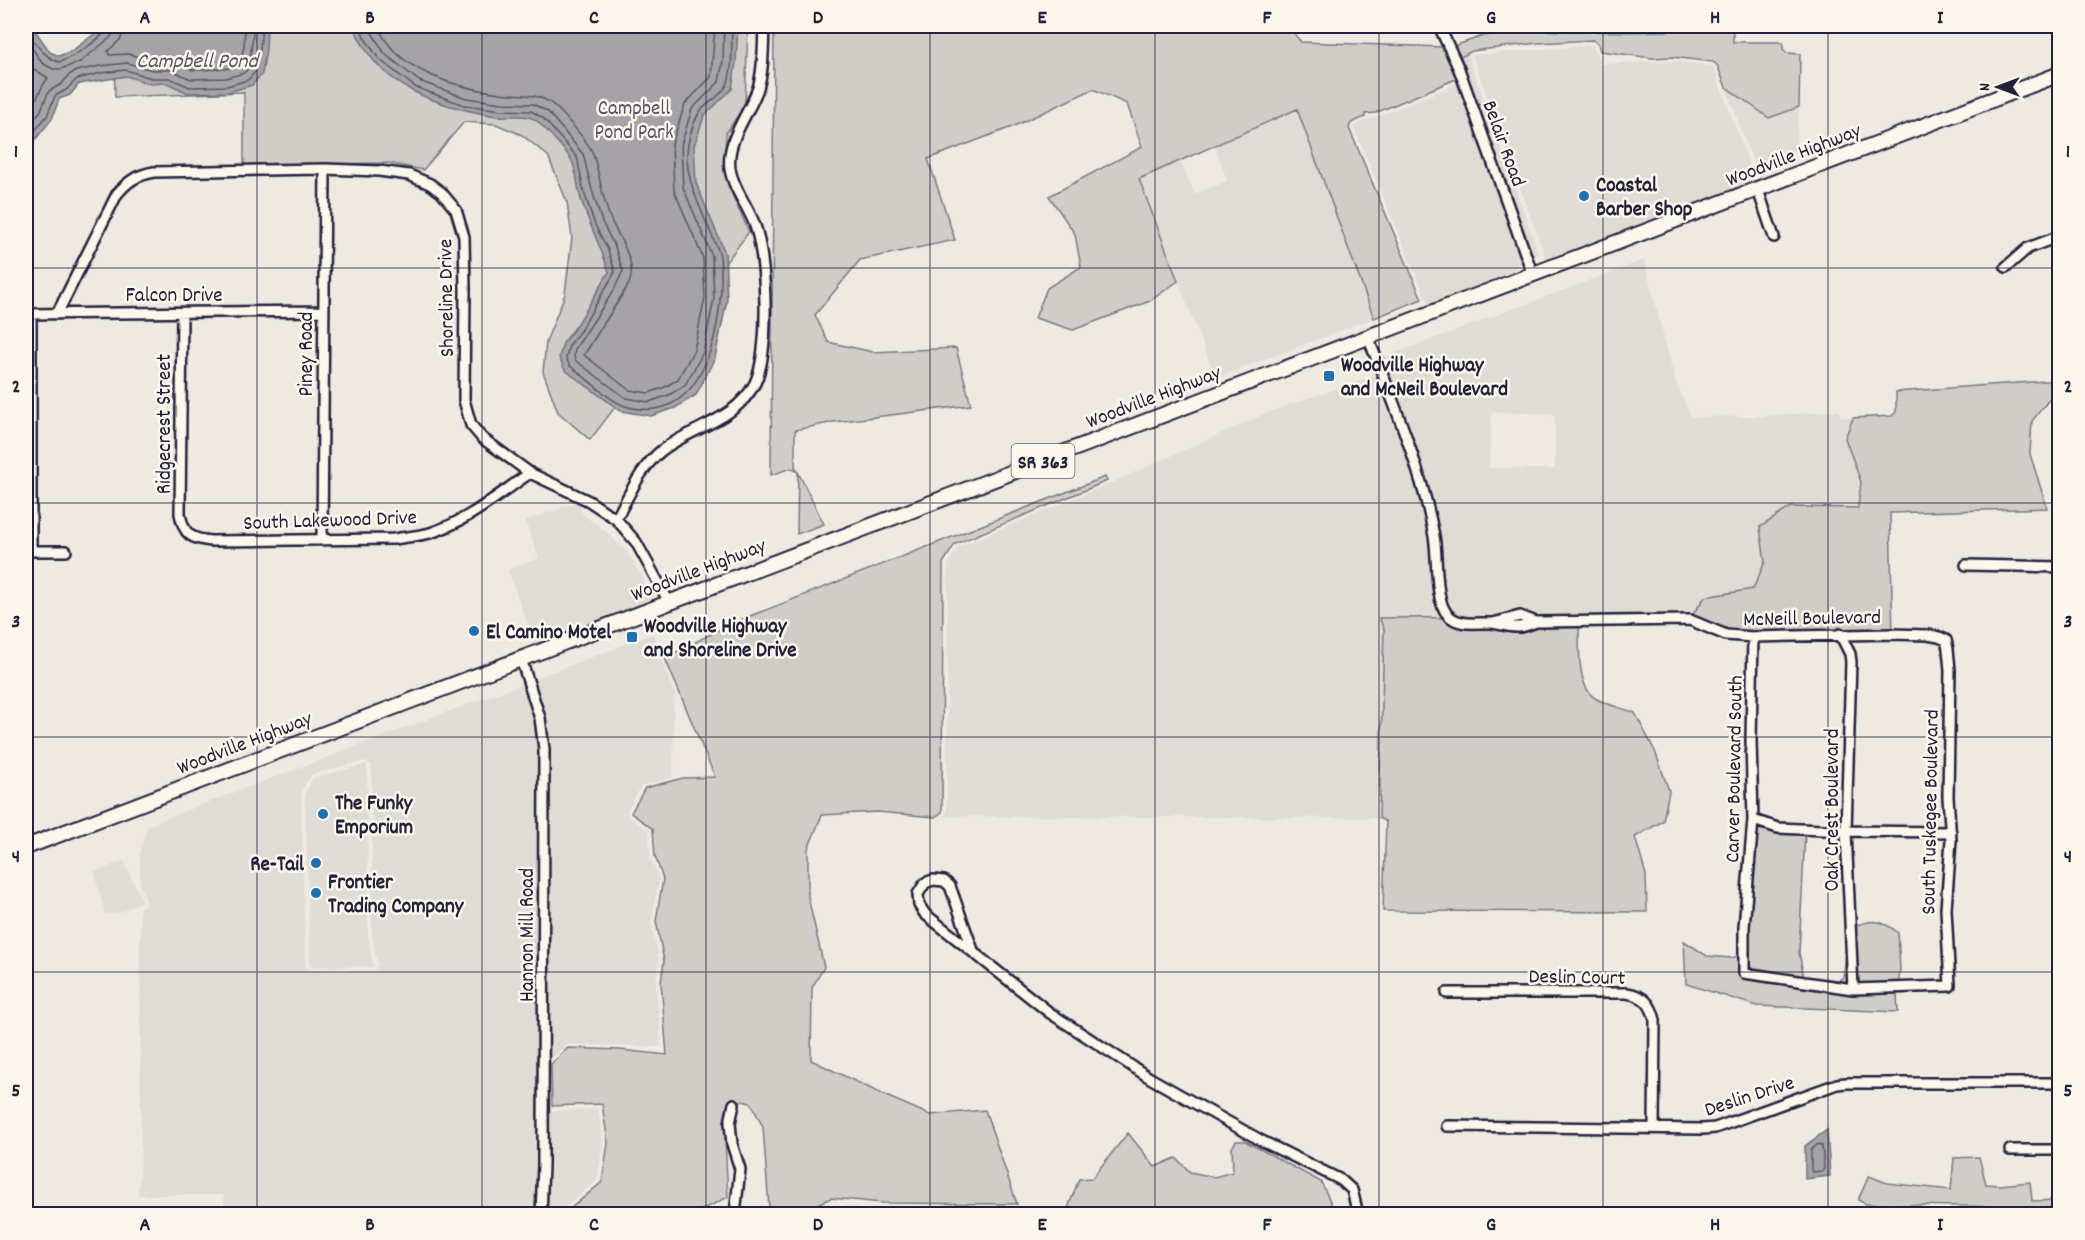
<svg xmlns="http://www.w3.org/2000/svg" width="2085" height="1240" viewBox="0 0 2085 1240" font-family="Dekko,sans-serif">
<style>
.built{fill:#dfdbd5;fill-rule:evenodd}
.green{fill:#d0cdc9;stroke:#797882;stroke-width:1.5}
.water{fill:#a6a3a7;stroke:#716f7c;stroke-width:1.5}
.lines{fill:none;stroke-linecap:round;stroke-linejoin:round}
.shore{stroke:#575666;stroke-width:1.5}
.minor-casing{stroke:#22223b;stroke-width:14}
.primary-casing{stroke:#22223b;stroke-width:18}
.minor{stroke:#fbf7ec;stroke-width:9}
.primary{stroke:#fbf7ec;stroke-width:14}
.grid{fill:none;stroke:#22223b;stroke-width:1.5;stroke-opacity:0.55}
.poi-dot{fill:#1f6fb2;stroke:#fbf7ec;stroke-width:2}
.labels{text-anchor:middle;stroke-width:5;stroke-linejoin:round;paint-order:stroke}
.shield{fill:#fbf7ec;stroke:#636270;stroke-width:1.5}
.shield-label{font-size:20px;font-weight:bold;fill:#22223b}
.park-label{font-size:21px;fill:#565566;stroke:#fbf7ec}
.street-label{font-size:21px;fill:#22223b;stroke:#fbf7ec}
.poi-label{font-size:21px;font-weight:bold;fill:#22223b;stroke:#fbf7ec;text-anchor:start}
.water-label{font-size:22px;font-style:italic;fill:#575666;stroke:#fbf7ec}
.neatline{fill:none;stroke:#22223b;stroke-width:2}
.grid-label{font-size:20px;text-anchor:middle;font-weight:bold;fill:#22223b}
</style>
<rect width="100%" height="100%" fill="#eeeae2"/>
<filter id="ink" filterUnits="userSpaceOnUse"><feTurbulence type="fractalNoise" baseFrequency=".0167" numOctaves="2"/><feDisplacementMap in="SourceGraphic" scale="12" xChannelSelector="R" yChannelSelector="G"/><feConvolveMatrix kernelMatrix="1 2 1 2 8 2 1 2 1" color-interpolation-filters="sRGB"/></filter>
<g filter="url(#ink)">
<path class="built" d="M1593,45L1600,64L1671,61L1713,66L1756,183L1547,262L1472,55Z
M1471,52L1468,56L1539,254L1533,256L1459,58Z
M1457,84L1521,257L1515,272L1430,307L1353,126Z
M1726,87L1769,118L1799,107L1795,154L1756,170Z
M1297,109L1374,318L1216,378L1138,179L1180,160L1195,194L1227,181L1215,145Z
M1644,260L1675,380L1690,415L1695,417L1766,416L1839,411L1840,416L1845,418H1853L1845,439L1861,482L1858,508L1791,507L1760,527L1765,562L1753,589L1705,597L1691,617L1380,618L1384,629L1379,818L943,816L947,812L948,564L958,547L1109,484L1271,411L1374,376L1411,470L1422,507L1433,572H1444L1440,536L1433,505L1422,467L1382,358ZM1492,411L1555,415V469L1489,468Z
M578,502L583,515L602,528L627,552L642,576L650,600L535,645L508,570L539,558L525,521Z
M653,634L662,655L661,659L674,692L673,777L641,786L627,811L628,816L649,831L650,856L659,879L651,922L659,962L656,983L661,1047L568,1044L549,1060V749L545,717L534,679Z
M524,683L535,719L538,749L537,1165L536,1214H224V1195H138L141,1160L140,907L144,905L146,900L140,885V852L148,825ZM365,761L372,765V936L378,966L373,971L310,970L305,966L301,791L312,774Z
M367,764L368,936L373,967L310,966L305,793L313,778Z
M124,861L142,901L122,912L105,914L94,872Z
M549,1107L553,1111L598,1109L603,1143L597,1180L561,1211L560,1214H547Z"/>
<path class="green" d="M213,26H748L745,105L726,133L724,169L734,199L749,232L590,440L558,412L543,372L546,342L565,294L572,238L567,202L548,156L522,135L496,124L464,122L423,170L388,163L244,165V92L115,97L114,51Z
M774,26H1288L1301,42L1443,47L1456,79L1375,113L1365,114V117L1351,123L1349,128L1422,299L1374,318L1297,109L1139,179L1178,281L1150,301L1073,330L1035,318L1047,288L1081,267L1075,234L1049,196L1142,147L1127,104L1093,89L1012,127L928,159L955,240L860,260L815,315L828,342L873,352L956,348L971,405L834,422L795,430V466L824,524L797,534L798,472L791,468L771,475Z
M1669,26H1733V42H1783V49L1787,53L1800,54L1799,107L1769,118L1726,87L1717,65L1713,62L1672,57L1652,58L1600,51L1598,43L1593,40L1538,43L1472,51L1459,58L1454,46L1483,36L1524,30L1630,32L1668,31Z
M2059,380V387L2032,421L2030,454L2047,508L1890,513L1893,638L1849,633L1711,630L1691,617L1705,597L1753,589L1765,562L1760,527L1791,507L1858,508L1861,482L1845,438L1853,418L1892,416L1896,412V392Z
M1105,477L1107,481L955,544L943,563L942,812L935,817L877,812L822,815L808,849V897L824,967L812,988L811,1060L886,1096L930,1115L985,1110L1017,1204L883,1203L831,1198L803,1210V1214H767L769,1208L763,1127L751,1103L732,1099L725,1139L728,1197L693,1214H564L602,1182L608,1143L602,1104L552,1106L551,1064L568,1048L620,1050L667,1055L661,983L664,961L656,921L663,879L655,856L653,829L631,813L645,788L683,778L715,777L665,658L730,624Z
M1579,617C1580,639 1575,685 1595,698C1606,705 1623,708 1635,713L1655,751L1669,791L1663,821L1635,837L1646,875L1647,912L1383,911L1386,822L1379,818L1384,629L1379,618Z
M1750,829L1805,833L1799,953L1804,978L1839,980L1843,977L1850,928C1869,919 1881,918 1898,933L1900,970L1897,994L1898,1012L1757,1006L1686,984L1684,941L1707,956L1732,958L1746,953L1751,915Z
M1128,1133L1155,1167L1176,1158L1190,1172L1214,1177L1233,1172L1232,1148L1236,1141H1245L1321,1182L1332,1205L1341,1214H1132L1130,1211L1068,1208L1079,1179L1092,1178Z
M1979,1157L1986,1184L2000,1185L2030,1182L2032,1201L2059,1200V1208L1866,1204L1858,1200L1869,1176L1887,1183L1951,1190L1954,1158Z"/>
<path class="water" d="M26,26H32L50,52L59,56L73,50L105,26H267L266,49L262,74L252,85L228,92L188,93L167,83L150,84L126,76L79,84L70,95L59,99L52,119L26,151Z
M354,26H738L736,62L732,89L704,116L694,146L696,183L725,253L727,300L715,358L696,395L675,408L651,416L621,411L565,370L559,358L563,343L577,325L609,272C601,247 589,224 581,199C577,187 577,170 571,159C566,151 544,127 537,121C527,113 510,117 497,116C438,107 376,87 354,26Z
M1827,1130L1830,1176L1805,1179V1146Z"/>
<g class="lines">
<path class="shore" d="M28,26C30,40 45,58 59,62C70,59 106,37 108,26
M124,26L121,39L108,51L109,55L128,54L153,61H172L193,70L225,69L239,65L244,47L245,26
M360,26L364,37L379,59L415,87L464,105L502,110L531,111L543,118L577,157L584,192L595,225L608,250L615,272L582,328L569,346L566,358L570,366C585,376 609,401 625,406C708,431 726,314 720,257C719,250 715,243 712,236C700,206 683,177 688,144C690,135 695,118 701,110C708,103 723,94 727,85C734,67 731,44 732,26
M368,26L385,54L419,81L466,98L502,103L533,104L548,112L583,154L592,190L602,222L615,247L623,271L614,290L575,349L574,357L576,361L626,398L649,402L669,395L685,385L703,353L714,299L712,256L683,187L681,145L692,109L719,82L723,61L724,26
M378,26C396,71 456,88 500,93C519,96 536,92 552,104C561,111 590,144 593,154C600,175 602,199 611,220C619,239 638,262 629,284L584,355L629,390L649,393L665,387L678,379L694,350L705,298L703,258L674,190L672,144L685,104L711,77L715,26
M26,39L42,63L53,69H61L80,62L110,38L114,32L115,26
M26,56L34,69L48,78C39,89 36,104 26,115
M26,128L40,112L49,91L62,84L69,75L76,71L100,66L127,63L152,70H171L191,79L226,78L244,73L249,67L254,26
M26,141L47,116L55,96L66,90L77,79L101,73L126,70L151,78H169L190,87L227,86L248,80L256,71L260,49L262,26
M1818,1144L1822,1146L1824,1169L1822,1171L1813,1172L1811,1169V1150Z"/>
<g class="minor-casing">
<path id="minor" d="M1439,26L1459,69L1533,275
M1758,190L1774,237
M2006,267L2028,248L2060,236
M182,313L180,514C184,535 191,539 211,541L394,539C406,537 418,536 430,533C467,522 499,494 530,473
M26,314L323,311
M31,314V551
M57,314L117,194C128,181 137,175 154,172L325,169L379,171L409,175L430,184L441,192L456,210L464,237L465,289L464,400L471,425L482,438L530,473L589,501L616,519L636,542L669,602
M1368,337C1392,399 1422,470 1434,536C1438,556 1434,601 1448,615C1460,627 1477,622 1492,623C1501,624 1510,628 1519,627C1525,627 1530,624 1536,622
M616,519C629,496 640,468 661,451C691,427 736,421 755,383C770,352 767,255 754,223C747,205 733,188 730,169C726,139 749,115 758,88C764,68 763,46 764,26
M322,540L325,169
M26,551H66
M1966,565L2060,567
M1493,623L1520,616L1536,622L1690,620L1726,635L1753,637L1892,634L1928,635L1939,637L1946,640L1948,649L1950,670L1948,797L1951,840L1946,909L1950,986L1853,989L1744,973V927L1753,820L1751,740L1753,637
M1840,634L1850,654L1851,662L1846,831L1853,989
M521,659L540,718L544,749L543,1165L541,1214
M1753,820L1778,828L1846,831L1951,832
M974,953L950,886L944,881L933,880L925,883L918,894L919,905L925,914L1050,1013L1150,1078L1262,1141L1341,1180L1352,1190L1358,1214
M1447,993H1627C1644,996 1651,1003 1655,1020L1654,1128
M734,1104L730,1123L732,1144L740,1169L735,1214
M1447,1126L1703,1129L1715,1128L1837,1084L1846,1083H2060
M2010,1150H2060"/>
</g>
<g class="primary-casing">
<path id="primary" d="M26,847L2060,74"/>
</g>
<use href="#minor" class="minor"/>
<use href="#primary" class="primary"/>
</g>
</g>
<path class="grid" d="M257,26V1214M482,26V1214M706,26V1214M930,26V1214M1155,26V1214M1379,26V1214M1603,26V1214M1828,26V1214M26,268H2060M26,503H2060M26,737H2060M26,972H2060"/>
<g class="poi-dot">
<circle cx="1584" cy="196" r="6"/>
<rect x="1323" y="370" width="12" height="12" rx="3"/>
<circle cx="474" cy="631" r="6"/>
<rect x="626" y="631" width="12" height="12" rx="3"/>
<circle cx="323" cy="814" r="6"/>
<circle cx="316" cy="863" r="6"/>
<circle cx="316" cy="893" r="6"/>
</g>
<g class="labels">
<rect class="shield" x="1011.5" y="444" width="63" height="34" rx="4.5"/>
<g class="shield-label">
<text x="1043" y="468">SR 363</text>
</g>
<g class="park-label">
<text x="634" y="114">Campbell<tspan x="634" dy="24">Pond Park</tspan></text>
</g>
<g class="street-label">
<text transform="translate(1505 143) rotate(70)" y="7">Belair Road</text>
<text transform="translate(1793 154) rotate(-21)" y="7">Woodville Highway</text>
<text x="174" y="301">Falcon Drive</text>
<text transform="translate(445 298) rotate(-91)" y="7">Shoreline Drive</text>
<text transform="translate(305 354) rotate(-90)" y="7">Piney Road</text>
<text transform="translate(1153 396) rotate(-21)" y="7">Woodville Highway</text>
<text transform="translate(163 424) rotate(-90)" y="7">Ridgecrest Street</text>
<text transform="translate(330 519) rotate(-2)" y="7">South Lakewood Drive</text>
<text transform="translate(698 569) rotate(-21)" y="7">Woodville Highway</text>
<text transform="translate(1812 617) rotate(-1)" y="7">McNeill Boulevard</text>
<text transform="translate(244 742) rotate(-21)" y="7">Woodville Highway</text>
<text transform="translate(1733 769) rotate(-89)" y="7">Carver Boulevard South</text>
<text transform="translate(1831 810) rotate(-90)" y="7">Oak Crest Boulevard</text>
<text transform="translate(1929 812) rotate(-89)" y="7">South Tuskegee Boulevard</text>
<text transform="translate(526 935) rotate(-90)" y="7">Hannon Mill Road</text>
<text transform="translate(1577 976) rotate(1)" y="7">Deslin Court</text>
<text transform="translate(1749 1095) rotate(-18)" y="7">Deslin Drive</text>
</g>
<g class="poi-label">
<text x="1596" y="191">Coastal<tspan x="1596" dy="24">Barber Shop</tspan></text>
<text x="1341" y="371">Woodville Highway<tspan x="1341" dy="24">and McNeil Boulevard</tspan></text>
<text x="644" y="632">Woodville Highway<tspan x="644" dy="24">and Shoreline Drive</tspan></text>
<text x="486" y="638">El Camino Motel</text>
<text x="335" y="809">The Funky<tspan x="335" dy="24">Emporium</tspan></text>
<text x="304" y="870" text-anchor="end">Re-Tail</text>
<text x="328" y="888">Frontier<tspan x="328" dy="24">Trading Company</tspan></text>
</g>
<g class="water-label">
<text x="197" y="67">Campbell Pond</text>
</g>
</g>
<rect width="2085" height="1240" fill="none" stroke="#fbf7ec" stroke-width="66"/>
<g transform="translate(1998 87) rotate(270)" stroke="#fbf7ec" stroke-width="4.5" paint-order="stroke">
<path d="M0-4.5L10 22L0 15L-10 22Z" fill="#22223b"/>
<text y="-9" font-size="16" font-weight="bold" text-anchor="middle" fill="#22223b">N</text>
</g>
<rect x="33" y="33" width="2019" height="1174" class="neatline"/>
<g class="grid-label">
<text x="145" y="23">A</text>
<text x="370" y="23">B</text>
<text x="594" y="23">C</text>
<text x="818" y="23">D</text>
<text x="1042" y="23">E</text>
<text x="1267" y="23">F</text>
<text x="1491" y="23">G</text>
<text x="1715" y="23">H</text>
<text x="1940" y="23">I</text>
<text x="16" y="157">1</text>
<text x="2068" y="157">1</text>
<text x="16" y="392">2</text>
<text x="2068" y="392">2</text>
<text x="16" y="627">3</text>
<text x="2068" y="627">3</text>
<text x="16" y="862">4</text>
<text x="2068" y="862">4</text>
<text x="16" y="1096">5</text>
<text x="2068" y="1096">5</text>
<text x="145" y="1230">A</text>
<text x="370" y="1230">B</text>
<text x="594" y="1230">C</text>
<text x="818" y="1230">D</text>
<text x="1042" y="1230">E</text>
<text x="1267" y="1230">F</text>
<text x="1491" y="1230">G</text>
<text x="1715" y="1230">H</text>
<text x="1940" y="1230">I</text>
</g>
</svg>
